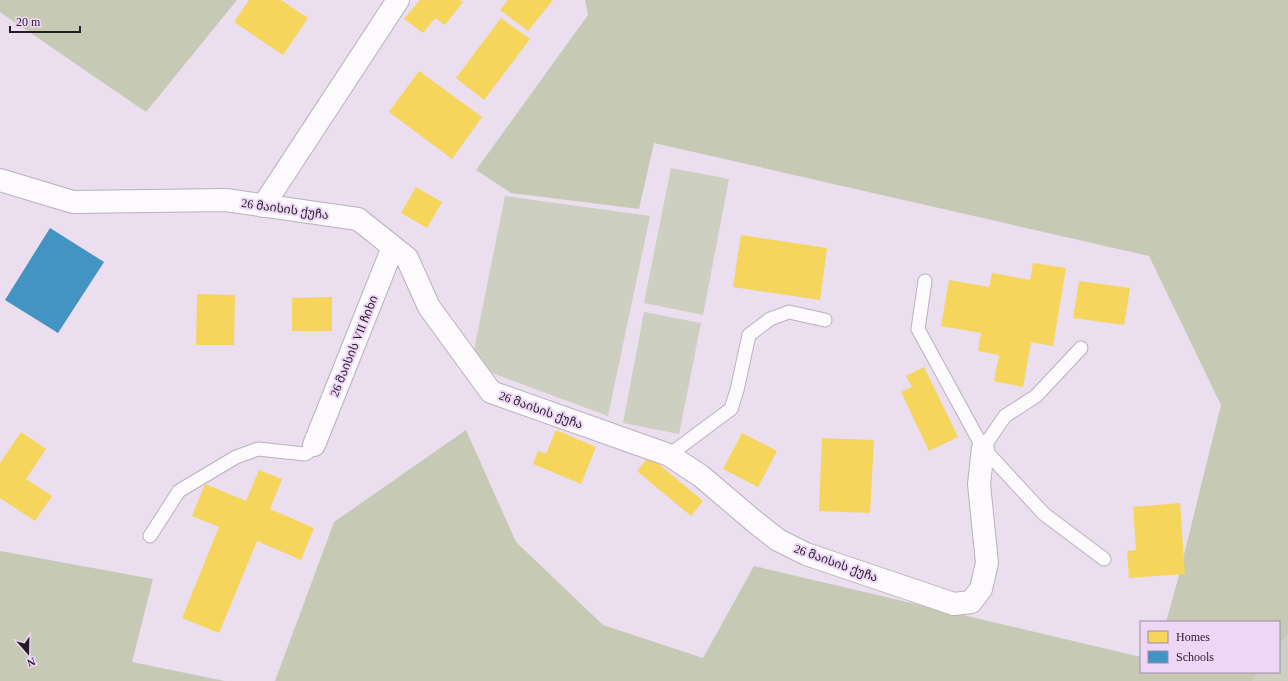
<svg xmlns="http://www.w3.org/2000/svg" width="1288" height="681" viewBox="0 0 1288 681" font-family="'Times New Roman','Noto Sans Georgian',serif">
<style>
.green{fill:#cdcfc1}
.forest{fill:#c6cab4}
.homes{fill:#f6d55c}
.schools{fill:#4393c3}
.lines{fill:none;stroke-linecap:round;stroke-linejoin:round}
.service-casing{stroke:#bab0be;stroke-width:15}
.minor-casing{stroke:#bab0be;stroke-width:24}
.service{stroke:#fcfafd;stroke-width:13}
.minor{stroke:#fcfafd;stroke-width:22}
.labels{text-anchor:middle;stroke-width:4;stroke-linejoin:round;paint-order:stroke}
.street-label{font-size:12px;fill:#251c28;stroke:#eed7f6}
</style>
<rect width="100%" height="100%" fill="#eadeef"/>
<path class="green" d="M671,168L729,179L703,315L644,303Z
M505,196L650,216L608,416L492,373L474,350Z
M644,312L701,323L679,434L623,423Z
M1288,634V681H1252L1259,672H1279V645Z"/>
<path class="forest" d="M0,0H237L146,112L0,12Z
M585,0H1288V634L1279,645V622H1166L1178,579L1221,405L1149,256L654,143L639,209L511,193L476,170L588,15Z
M466,430L516,542L603,625L703,658L754,566L1141,657V672H1259L1252,681H275L334,522Z
M0,551L153,579L132,662L225,681H0Z"/>
<path class="homes" d="M249,0H281L308,18L283,55L234,22Z
M420,0H459L463,2L445,25L435,18L423,33L404,19Z
M508,0H553L528,31L500,10Z
M501,18L530,39L484,100L456,78Z
M419,71L482,117L452,159L389,112Z
M416,187L442,202L427,228L401,213Z
M741,235L827,248L820,300L733,287Z
M1033,263L1066,268L1053,346L1031,342L1023,387L994,381L999,355L978,351L981,333L941,326L949,280L989,287L992,273L1030,280Z
M1079,281L1130,288L1124,325L1073,318Z
M197,294L235,295L234,345H196Z
M332,297V331H292V298Z
M924,367L958,437L929,451L901,392L912,387L906,376Z
M556,430L596,447L581,484L533,464L538,451L546,454Z
M21,432L46,449L26,479L52,496L35,521L0,498V463Z
M742,433L777,451L758,487L723,469Z
M822,438L874,440L870,513L819,511Z
M649,456L703,501L691,516L637,471Z
M259,470L282,479L270,509L314,528L301,560L257,541L219,633L182,618L219,527L192,516L205,484L246,501Z
M1180,503L1185,574L1129,578L1127,551L1136,550L1133,507Z"/>
<path class="schools" d="M50,228L104,262L58,333L5,300Z"/>
<g class="lines">
<g class="service-casing">
<path id="service" d="M925,281L918,329L983,448L1044,514L1104,559
M983,448L1005,416L1036,396L1081,348
M669,455L731,409L737,390L749,335L770,319L789,312L825,320
M150,536L179,491L236,457L258,449L305,454L311,450L314,445"/>
</g>
<g class="minor-casing">
<path id="minor" d="M0,180L73,202L226,200L358,219L407,258L429,307L491,392L669,455L701,476L755,522L778,540L806,554L954,604L971,602L981,589L987,563L979,484L983,448
M263,206L398,0
M314,445L393,247"/>
</g>
<use href="#service" class="service"/>
<use href="#minor" class="minor"/>
</g>
<g class="labels">
<g class="street-label">
<text transform="translate(285 209) rotate(8)" y="4">26 მაისის ქუჩა</text>
<text transform="translate(354 346) rotate(-68)" y="4">26 მაისის VII ჩიხი</text>
<text transform="translate(541 410) rotate(20)" y="4">26 მაისის ქუჩა</text>
<text transform="translate(836 563) rotate(20)" y="4">26 მაისის ქუჩა</text>
</g>
</g>
<rect x="1140" y="621" width="140" height="52" fill="#eed7f6" stroke="#9e8ca4"/>
<rect x="1148" y="631" width="20" height="12" fill="#f6d55c" stroke="#9e8ca4"/>
<text x="1176" y="641" font-size="12" fill="#251c28">Homes</text>
<rect x="1148" y="651" width="20" height="12" fill="#4393c3" stroke="#9e8ca4"/>
<text x="1176" y="661" font-size="12" fill="#251c28">Schools</text>
<g transform="translate(28 653) rotate(160)" stroke="#eed7f6" stroke-width="3" paint-order="stroke">
<path d="M0-3L7 15L0 10L-7 15Z" fill="#251c28"/>
<text y="-6" font-size="11" font-weight="bold" text-anchor="middle" fill="#251c28">N</text>
</g>
<path d="M10 26v6h70v-6" fill="none" stroke="#251c28" stroke-width="2"/>
<text x="16" y="26" font-size="12" fill="#251c28" stroke="#eed7f6" stroke-width="3" paint-order="stroke">20 m</text>
</svg>
